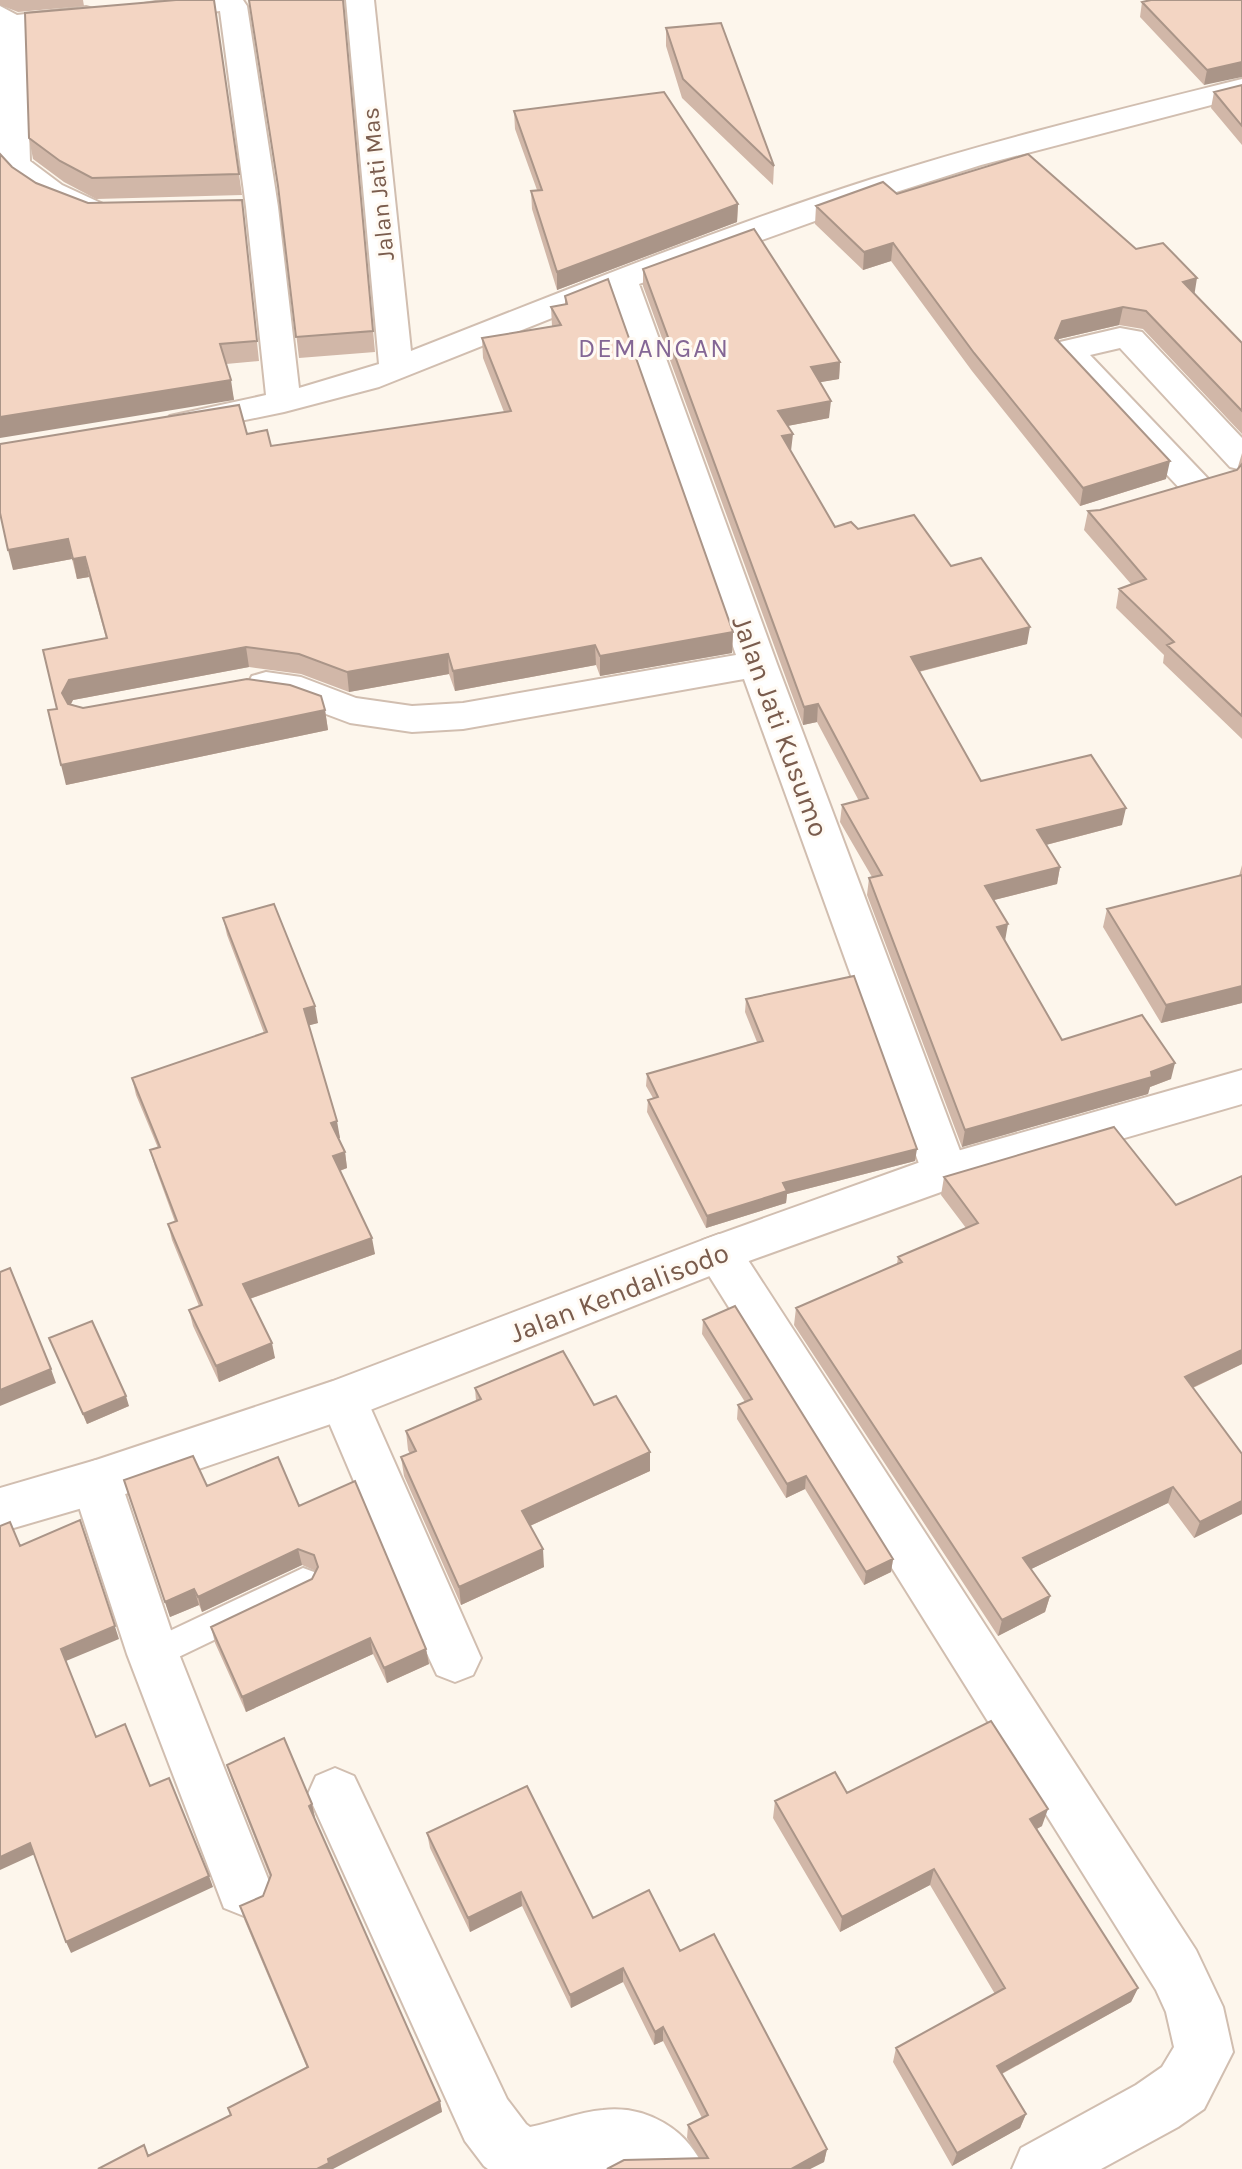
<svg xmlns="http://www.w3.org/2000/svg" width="1242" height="2169" viewBox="0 0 1242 2169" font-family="Karla,sans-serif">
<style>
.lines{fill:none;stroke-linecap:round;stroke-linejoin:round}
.service-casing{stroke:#d1beb0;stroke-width:4}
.minor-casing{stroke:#d1beb0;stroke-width:4}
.tertiary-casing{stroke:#d1beb0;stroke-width:4}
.service{fill:#fff;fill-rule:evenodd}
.minor{fill:#fff;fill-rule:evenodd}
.tertiary{fill:#fff;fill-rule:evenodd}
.wall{fill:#d1b7a8}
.shaded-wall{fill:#aa9588}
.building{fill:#f3d5c3;stroke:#aa9588;stroke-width:2}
.labels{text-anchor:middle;stroke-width:6;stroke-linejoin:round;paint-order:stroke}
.far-street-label{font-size:24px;fill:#7a5c4d;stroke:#fffaf3}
.far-quarter-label{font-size:26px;letter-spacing:2px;fill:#846695;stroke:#fffaf3}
.street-label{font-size:28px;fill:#7a5c4d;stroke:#fffaf3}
</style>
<rect width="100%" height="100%" fill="#fdf6ec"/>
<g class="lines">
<g class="service-casing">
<path id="service" d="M303,1568L314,1572L318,1582L314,1592L164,1664L153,1668L142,1664L138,1654L142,1644Z"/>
</g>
<g class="minor-casing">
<path id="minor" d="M167,0H243L247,6L278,207L299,388L379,364L346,0H374L411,351C564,291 716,229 872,179C994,140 1118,110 1242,79V97L981,165L893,193L639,284L777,664L968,1172L961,1185L945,1190L929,1185L922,1172L744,679L463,729L412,732L350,723L294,702L252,694L247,685L252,676L266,672L301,677L356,698L412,706L463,703L736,655L610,295L379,387L284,412L182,433L170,430L165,423L170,416L266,395L246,207L220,11L154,19L144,16L140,10L144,4Z
M0,6L17,15L86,7L96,10L100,16L96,22L26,31L30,161L62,185L103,204L108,211L103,218C73,225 17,189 0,165Z
M1120,328L1142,332L1242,438V470L1230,467L1120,348L1090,355L1214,485L1208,493L1196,496L1184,493L1054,354L1060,342Z
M719,1234L735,1240L1196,1950L1223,2007L1233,2052L1204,2109L1178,2127L1101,2169H1012L1021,2148L1136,2085L1162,2067L1174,2047L1166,2012L1156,1990L703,1266L696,1253L703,1240Z
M343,1378L360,1384L481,1658L473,1675L455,1682L437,1675L429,1658L319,1399L326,1384Z
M96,1460L114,1467L121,1482L179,1654L272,1889L264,1908L244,1916L224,1908L127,1654L71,1482L78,1467Z
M335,1768L354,1776L507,2099L526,2124L530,2127C554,2122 579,2112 603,2110C647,2105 688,2130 704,2169H488L484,2166L465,2141L308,1794L316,1776Z"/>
</g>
<g class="tertiary-casing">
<path id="tertiary" d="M1242,1070V1104L952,1188L735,1266L360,1414L96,1504L0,1532V1488L96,1460L333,1381L703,1240L929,1159Z"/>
</g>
<use href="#service" class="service"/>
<use href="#minor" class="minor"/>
<use href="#tertiary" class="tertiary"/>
</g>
<path class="wall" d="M0,0H83L84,6L18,12L0,5Z
M214,0L242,195L96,199L64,182L33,159L29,138Z
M249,0H343L375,352L299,358L281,206Z
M1242,0L1204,85L1140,17L1142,2Z
M666,28L774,166L773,185L682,98L666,46Z
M1242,85V145L1211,108L1214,92Z
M514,111L738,204L737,222L557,290L532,209L531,191L537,190L515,129Z
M12,167L36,183L88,203L242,200L259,361L226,364L234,400Z
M897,194L1136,249L1194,294L1242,343V434L1143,329L1119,325L1059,339L1058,341L1166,479L1080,506L972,371L891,261L863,270L815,224L816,206Z
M643,269L840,362L839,379L820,382L829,418L787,426L791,451L835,527L858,529L951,566L1027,644L919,672L981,781L1122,825L1046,845L1060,867L1057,884L994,900L1005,941L1062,1040L1171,1079L1150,1087L1148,1094L962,1147L867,895L869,878L872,877L840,822L842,805L859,801L817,722L803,725L643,286Z
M565,296L733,632L732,653L600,676L596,665L455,691L449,674L349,692L301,674L249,667L73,700L71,704L83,708L325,710L328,730L66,785L57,709L106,638L89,577L77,579L72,559L13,570L247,434L271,446L504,412L483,358L482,338L552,326L551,307L565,304Z
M1242,453V739L1163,663L1164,655L1116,608L1119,589L1131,584L1084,530L1088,511L1100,510L1237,470Z
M1242,865V1003L1161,1023L1103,927L1107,909L1239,876Z
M223,918L318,1023L309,1025L340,1138H338L345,1152L347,1168L340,1171L375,1254L250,1299L275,1358L219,1382L193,1326L189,1310L199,1306L172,1240L168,1224L175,1222L155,1167L150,1150L158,1148L136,1095L132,1078L264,1033L227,935Z
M746,999L915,1161L787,1194L786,1203L706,1228L647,1112L648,1100L653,1098L646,1086L647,1074L757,1042L745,1012Z
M944,1177L1242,1364L1193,1388L1242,1454V1514L1194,1538L1168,1503L1031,1569L1050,1596L1045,1612L998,1636L794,1325L796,1308L897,1264L898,1257L966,1228L941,1195Z
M703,1320L893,1559L891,1572L864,1585L805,1489L786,1498L737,1419L738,1405L745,1402L702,1334Z
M49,1338L129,1406L87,1424Z
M475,1388L594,1405L650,1471L530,1526L544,1567L461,1605L404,1476L401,1457L410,1454L408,1450L406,1431L476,1401Z
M124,1480L207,1486L299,1506L426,1649L429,1664L387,1683L373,1654L246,1712L215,1643L211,1627L312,1579L316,1571L302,1565L202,1612L199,1605L170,1617Z
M227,1765L312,1804L315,1818H314L440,2101L442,2112L149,2155L231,2115L307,2068L244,1919L240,1906L263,1896L270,1877L231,1778Z
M847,1793L1042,1826L1037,1829L1138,1988L1131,2002L1002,2074L1026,2114L1020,2128L952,2166L893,2062L896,2048L995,1994L930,1885L840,1932L773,1818L775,1801Z
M427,1833L593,1918L680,1951L827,2149L824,2162L810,2169H607L700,2158L687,2138L688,2125L702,2118L663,2041L654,2045L623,1982L571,2008L522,1906L470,1932L430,1848Z"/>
<path class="shaded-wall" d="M1242,62V77L1204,85L1207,70Z
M738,204L737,222L557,290V272Z
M893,243L891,261L863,270L864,252Z
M1197,278L1194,297L1183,282Z
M1123,307L1119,325L1059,339L1052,356L1055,338L1062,321Z
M840,362L839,379L810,384L811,367Z
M231,380L234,400L0,438V417Z
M831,401L829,418L777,428L778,411Z
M793,434L791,451L782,436Z
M1170,461L1166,479L1080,506L1083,488Z
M68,539L72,559L13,570L8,550Z
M85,557L89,577L77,579L73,559Z
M1030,627L1027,644L909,674L911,657Z
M733,632L732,653L600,676V656Z
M595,645L596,665L455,691L453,671Z
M246,647L249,667L73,700L66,713L62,693L69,680Z
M448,654L449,674L349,692L347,672Z
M818,704L817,722L803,725L804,707Z
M325,710L328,730L66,785L61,765Z
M1126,808L1122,825L1034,848L1037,830Z
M1060,867L1057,884L982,903L985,886Z
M1008,924L1005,941L997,927Z
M1242,986V1003L1161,1023L1166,1005Z
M315,1006L318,1023L307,1026L304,1009Z
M1175,1063L1171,1079L1150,1087L1148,1094L962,1147L965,1130L1151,1072Z
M337,1121L340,1138L333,1140L331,1123Z
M917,1149L915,1161L787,1194L786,1203L706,1228L707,1216L783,1183Z
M345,1152L347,1168L336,1172L333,1156Z
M372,1238L375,1254L246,1300L243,1284Z
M272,1343L275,1358L219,1382L216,1366Z
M1242,1350V1364L1179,1394L1185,1377Z
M51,1369L56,1383L0,1406V1390Z
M126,1396L129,1406L87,1424L83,1414Z
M650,1452V1471L523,1529L522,1511Z
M806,1476L805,1489L786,1498L787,1484Z
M1173,1487L1168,1503L1019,1575L1023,1558Z
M1242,1501V1514L1194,1538L1200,1522Z
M85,1533L119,1639L66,1661L61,1649Z
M298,1549L302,1565L202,1612L198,1597Z
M543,1549L544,1567L461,1605L459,1587Z
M893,1559L891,1572L864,1585L866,1572Z
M194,1589L199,1605L170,1617L165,1602Z
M1050,1596L1045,1612L998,1636L1002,1620Z
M370,1638L373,1654L246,1712L242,1697Z
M426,1649L429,1664L387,1683L384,1668Z
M312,1804L315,1818L312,1819L309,1806Z
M1048,1809L1042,1826L1025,1835L1030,1819Z
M30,1843L35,1854L0,1870V1857Z
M934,1869L930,1885L840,1932L842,1917Z
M209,1876L213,1887L71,1953L66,1942Z
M521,1892L522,1906L470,1932L468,1918Z
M623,1968V1982L571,2008L570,1995Z
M1138,1988L1131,2002L992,2079L997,2066Z
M663,2027V2041L654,2045L655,2032Z
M440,2101L442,2112L333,2169H317L328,2159Z
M1026,2114L1020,2128L952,2166L957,2153Z
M827,2149L824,2162L810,2169H791Z"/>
<path class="building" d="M176,0H214L239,174L92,178L60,161L29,138L25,13Z
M249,0H343L373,331L296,337L278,186Z
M1151,0H1242V62L1207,70L1142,2Z
M721,23L774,166L683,79L666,28Z
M1242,85V126L1214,92Z
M664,92L738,204L557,272L531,191L542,190L514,111Z
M0,154L12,167L36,183L88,203L242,200L257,341L220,344L231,380L0,417Z
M1028,154L1136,249L1163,243L1197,278L1183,282L1242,343V411L1146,311L1123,307L1062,321L1055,338L1170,461L1083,488L974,353L893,243L864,252L816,206L883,182L897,194Z
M754,229L840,362L811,367L831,401L778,411L793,434L782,436L835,527L851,522L858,529L914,515L951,566L981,558L1030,627L911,657L981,781L1091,755L1126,808L1037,830L1060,867L985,886L1008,924L997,927L1062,1040L1142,1015L1175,1063L1151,1072L1152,1077L965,1130L869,878L882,875L842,805L868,798L818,704L804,707L643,269Z
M608,279L733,632L600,656L595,645L453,671L448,654L347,672L299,654L246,647L69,680L62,693L68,704L83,708L247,679L290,685L321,696L325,710L61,765L48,710L57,709L43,650L107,638L85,557L73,559L68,539L8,550L0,513V444L239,405L247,434L267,430L271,446L511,411L482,338L561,325L551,307L567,304L565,296Z
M1242,464V716L1167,645L1174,642L1119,589L1146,579L1088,511L1100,510L1237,470Z
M1242,875V986L1166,1005L1107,909Z
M274,904L315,1006L304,1009L337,1121L331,1123L345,1152L333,1156L372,1238L243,1284L272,1343L216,1366L189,1310L202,1305L168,1224L177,1221L150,1150L160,1147L132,1078L267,1032L223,918Z
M854,976L917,1149L783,1183L787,1191L707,1216L648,1100L658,1097L647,1074L763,1041L746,999Z
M1114,1127L1176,1205L1242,1176V1350L1185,1377L1242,1454V1501L1200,1522L1173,1487L1023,1558L1050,1596L1002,1620L796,1308L902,1262L898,1257L978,1223L944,1177Z
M10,1268L51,1369L0,1390V1272Z
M735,1306L893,1559L866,1572L806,1476L787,1484L738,1405L752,1399L703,1320Z
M92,1321L126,1396L83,1414L49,1338Z
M563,1351L594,1405L616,1396L650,1452L522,1511L543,1549L459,1587L401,1457L416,1451L406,1431L481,1399L475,1388Z
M193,1456L207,1486L278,1457L299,1506L355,1481L426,1649L384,1668L370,1638L242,1697L211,1627L312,1579L318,1567L314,1555L298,1549L198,1597L194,1589L165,1602L124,1480Z
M80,1520L115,1626L61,1649L96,1737L125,1724L150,1786L169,1778L209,1876L66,1942L30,1843L0,1857V1526L10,1522L20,1546Z
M991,1721L1048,1809L1030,1819L1138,1988L997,2066L1026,2114L957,2153L896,2048L1005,1988L934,1869L842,1917L775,1801L835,1772L847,1793Z
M284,1738L312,1804L309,1806L440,2101L328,2159L329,2163L317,2169H98L144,2145L148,2156L231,2115L228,2108L308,2067L240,1906L263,1896L271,1875L227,1765Z
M527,1786L593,1918L649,1890L680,1951L714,1934L827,2149L791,2169H607L624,2160L708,2158L688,2125L708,2115L663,2027L655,2032L623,1968L570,1995L521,1892L468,1918L427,1833Z"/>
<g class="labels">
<g class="far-street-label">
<text transform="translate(378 184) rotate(-96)" y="8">Jalan Jati Mas</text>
</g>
<g class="far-quarter-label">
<text x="654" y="357">DEMANGAN</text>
</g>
<g class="street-label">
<text transform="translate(781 726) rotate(70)" y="10">Jalan Jati Kusumo</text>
<text transform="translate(619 1292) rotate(-21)" y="10">Jalan Kendalisodo</text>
</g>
</g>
</svg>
